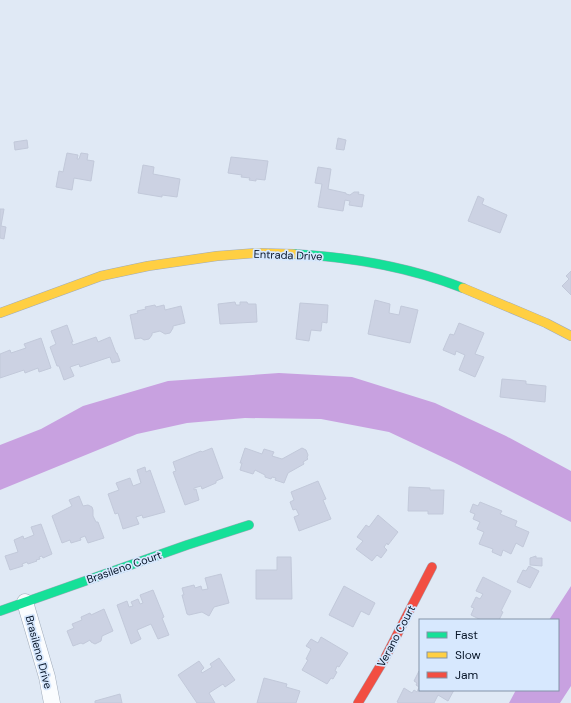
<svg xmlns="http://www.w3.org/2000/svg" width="571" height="703" viewBox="0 0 571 703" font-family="'DM Sans',sans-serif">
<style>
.water{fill:#c8a1e0}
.building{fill:#ccd2e3;stroke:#c2c9da}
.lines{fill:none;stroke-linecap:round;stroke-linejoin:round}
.street-casing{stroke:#a0abba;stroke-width:17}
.fast-casing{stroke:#a0abba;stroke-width:10}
.slow-casing{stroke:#a0abba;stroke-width:10}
.jam-casing{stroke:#a0abba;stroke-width:10}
.street{stroke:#fafcfe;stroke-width:16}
.fast{stroke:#16e098;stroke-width:9}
.slow{stroke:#ffcf43;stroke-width:9}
.jam{stroke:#f24e42;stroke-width:9}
.labels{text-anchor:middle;stroke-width:3.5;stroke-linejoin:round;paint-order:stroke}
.street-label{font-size:11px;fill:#061427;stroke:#d7e8fe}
</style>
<rect width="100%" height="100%" fill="#e0e9f5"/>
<path class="water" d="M279,373L352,377L435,403L506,436L571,471V522L455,463L389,432L321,419L245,418L187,423L137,434L0,490V445L41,429L83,406L168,381Z
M571,586V686L560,703H509L516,690H558V620H549Z"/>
<path class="building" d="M338,138L346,140L344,150L336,149Z
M27,140L28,148L15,150L14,142Z
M67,153L78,155L77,159H79L81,153L88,154L87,160L94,161L91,181L74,178L72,190L56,187L59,171L63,172Z
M231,157L268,161L265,180L256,179V181L249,180L250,178L241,177L242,175L228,173Z
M143,165L154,167L153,174L180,179L177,197L162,195V197L138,193Z
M318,167L331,169L328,189L346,193V194L350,195L354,192H359L358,194L364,195L362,207L349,205L350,201L345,200L343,211L318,207L322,184L315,183Z
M478,196L484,199L482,204L507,215L500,233L468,221Z
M0,209H4L1,226L6,227L4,239L0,238Z
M571,271V295L562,286L569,279L566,276Z
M375,300L390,304L389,313L399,315L401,306L418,310L410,343L368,334Z
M235,302L236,305H240V302H247L248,304H256L257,322L220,324L218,304Z
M300,303L328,305L327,323L322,322L321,331L311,330L309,341L296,339Z
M155,305L156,307L164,305L165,310L181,306L185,323L173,326V328L170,333L165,334L160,331L152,333V335L149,339L144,340L141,338L135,339L130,315L138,313L137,311L146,309L145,307Z
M459,323L484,333L475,354L484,357L475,377L459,370L465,355L456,351L455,355L443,350L450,334L454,335Z
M67,325L73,342H71L73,345L96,337L98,342L110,337L116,353H117L120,361L112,363L110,357L80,367L79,364L70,367L74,376L64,380L59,366H57L50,347L56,344L51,331Z
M41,338L51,368L39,372L38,368L25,373L24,370L0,378V354L10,350L11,353L26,348L24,344Z
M502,379L526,381V384L546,386L545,402L500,397Z
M212,448L223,478L216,481V483L202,489L201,486L194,488V490L196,489L199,500L185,505L173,472L176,471L173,462L201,451L202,452Z
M245,448L262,454L264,449L274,452L272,456L282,459L302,448L306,450L308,455L307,458L308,459L303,462L304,464L288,473L284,483L275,480L276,478L272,477L271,479L265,477V475L255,470L253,474L240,470L242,463H240Z
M145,467L146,472L150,470L165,512L143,518L142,515L136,517L139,524L123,529L118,513L115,514L108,494L119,490L116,483L130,478L133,486L141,483L137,470Z
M318,481L326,499L323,500L331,519L299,531L294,517L299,515L296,509L293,510L290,502L294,500L291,492Z
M409,487L430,488V490H444L443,514H428V511H408Z
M79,496L83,506L88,505L92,507L93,510V516L96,522H98L104,538L88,543L85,536L80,538L81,540L71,543L70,540L62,543L52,516L72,506L69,500Z
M480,502L502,511L500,514L517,521L515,526L529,532L523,547L516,543L511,554L503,550L501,556L492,552L493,549L479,544L484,532L477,529L480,522L473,519L475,514L470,512L473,504L478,506Z
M378,515L398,532L388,545L387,543L384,547L387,550L381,558L377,555L372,561L356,549L363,541L357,537L366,525L369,527Z
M41,524L52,554L43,558L42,556L39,557L40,559L36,560L37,561L28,564L27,562L22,564L23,566L10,570L5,556L18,552L14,540L23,536L24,539L34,535L31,527Z
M536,556V558H542V566L530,565V558Z
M277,557H291L292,599H256V570H277Z
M529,566L539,571L530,588L517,582L523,570L526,571Z
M221,574L229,603L214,607L209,616L202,612L189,615L187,614L182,595H184L182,588L194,585L195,588L201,586L202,590L208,589L205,578Z
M483,577L511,591L501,611L503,612L499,620H481L471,615L474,608L471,607L476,597L480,599L483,594L476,591Z
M344,586L375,603L369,615L361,611L353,627L329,615Z
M153,590L164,617L162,618L169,635L158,639L151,624L137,630L141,639L131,644L117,605L127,601L129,607L133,606L131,602L138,599L140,604L143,603L140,595Z
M104,609L113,631L102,636L101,641L95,644L91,642L90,640L83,644L81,643L73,646L67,631L74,628L72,624L82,620L81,617L90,613L91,615Z
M321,637L348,653L339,667L337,666L335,671L337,672L333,679L331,678L327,684L302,670L308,660L306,659L311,649L306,646L311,639L318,643Z
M219,658L235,680L225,687L223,684L209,693L215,703H197L178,675L199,661L204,668L201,671L202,673L212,667L210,664Z
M419,671L420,690H454L448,701L438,695L434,703H399L397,702L404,688L412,693L414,690L417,692L419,687L416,685L417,683L414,681Z
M264,678L287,684L286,687L300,691L296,703H257Z
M120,694L122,703H95V701Z"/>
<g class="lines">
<g class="street-casing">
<path id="street" d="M25,602L47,677L52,703"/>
</g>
<g class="fast-casing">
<path id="fast" d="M294,254C351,257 409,267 463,288
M0,611L187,545L249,525"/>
</g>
<g class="slow-casing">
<path id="slow" d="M463,288L546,323L571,336
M0,313L101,276L148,266L217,256L257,253L294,254"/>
</g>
<g class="jam-casing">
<path id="jam" d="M358,703L385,658L432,567"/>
</g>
<use href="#street" class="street"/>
<use href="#fast" class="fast"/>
<use href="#slow" class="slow"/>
<use href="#jam" class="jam"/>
</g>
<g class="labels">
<g class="street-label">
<text transform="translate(288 255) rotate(2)" y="4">Entrada Drive</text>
<text transform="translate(124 567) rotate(-19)" y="4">Brasileno Court</text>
<text transform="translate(396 636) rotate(-62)" y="4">Verano Court</text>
<text transform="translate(39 652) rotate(75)" y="4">Brasileno Drive</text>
</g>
</g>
<rect x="419" y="619" width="140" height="72" fill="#d7e8fe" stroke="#8393a8"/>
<rect x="427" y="632" width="20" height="6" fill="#16e098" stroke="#8393a8"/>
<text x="455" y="639" font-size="12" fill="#061427">Fast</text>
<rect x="427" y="652" width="20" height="6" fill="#ffcf43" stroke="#8393a8"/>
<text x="455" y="659" font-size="12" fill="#061427">Slow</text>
<rect x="427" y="672" width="20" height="6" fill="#f24e42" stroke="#8393a8"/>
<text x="455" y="679" font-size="12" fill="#061427">Jam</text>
</svg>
